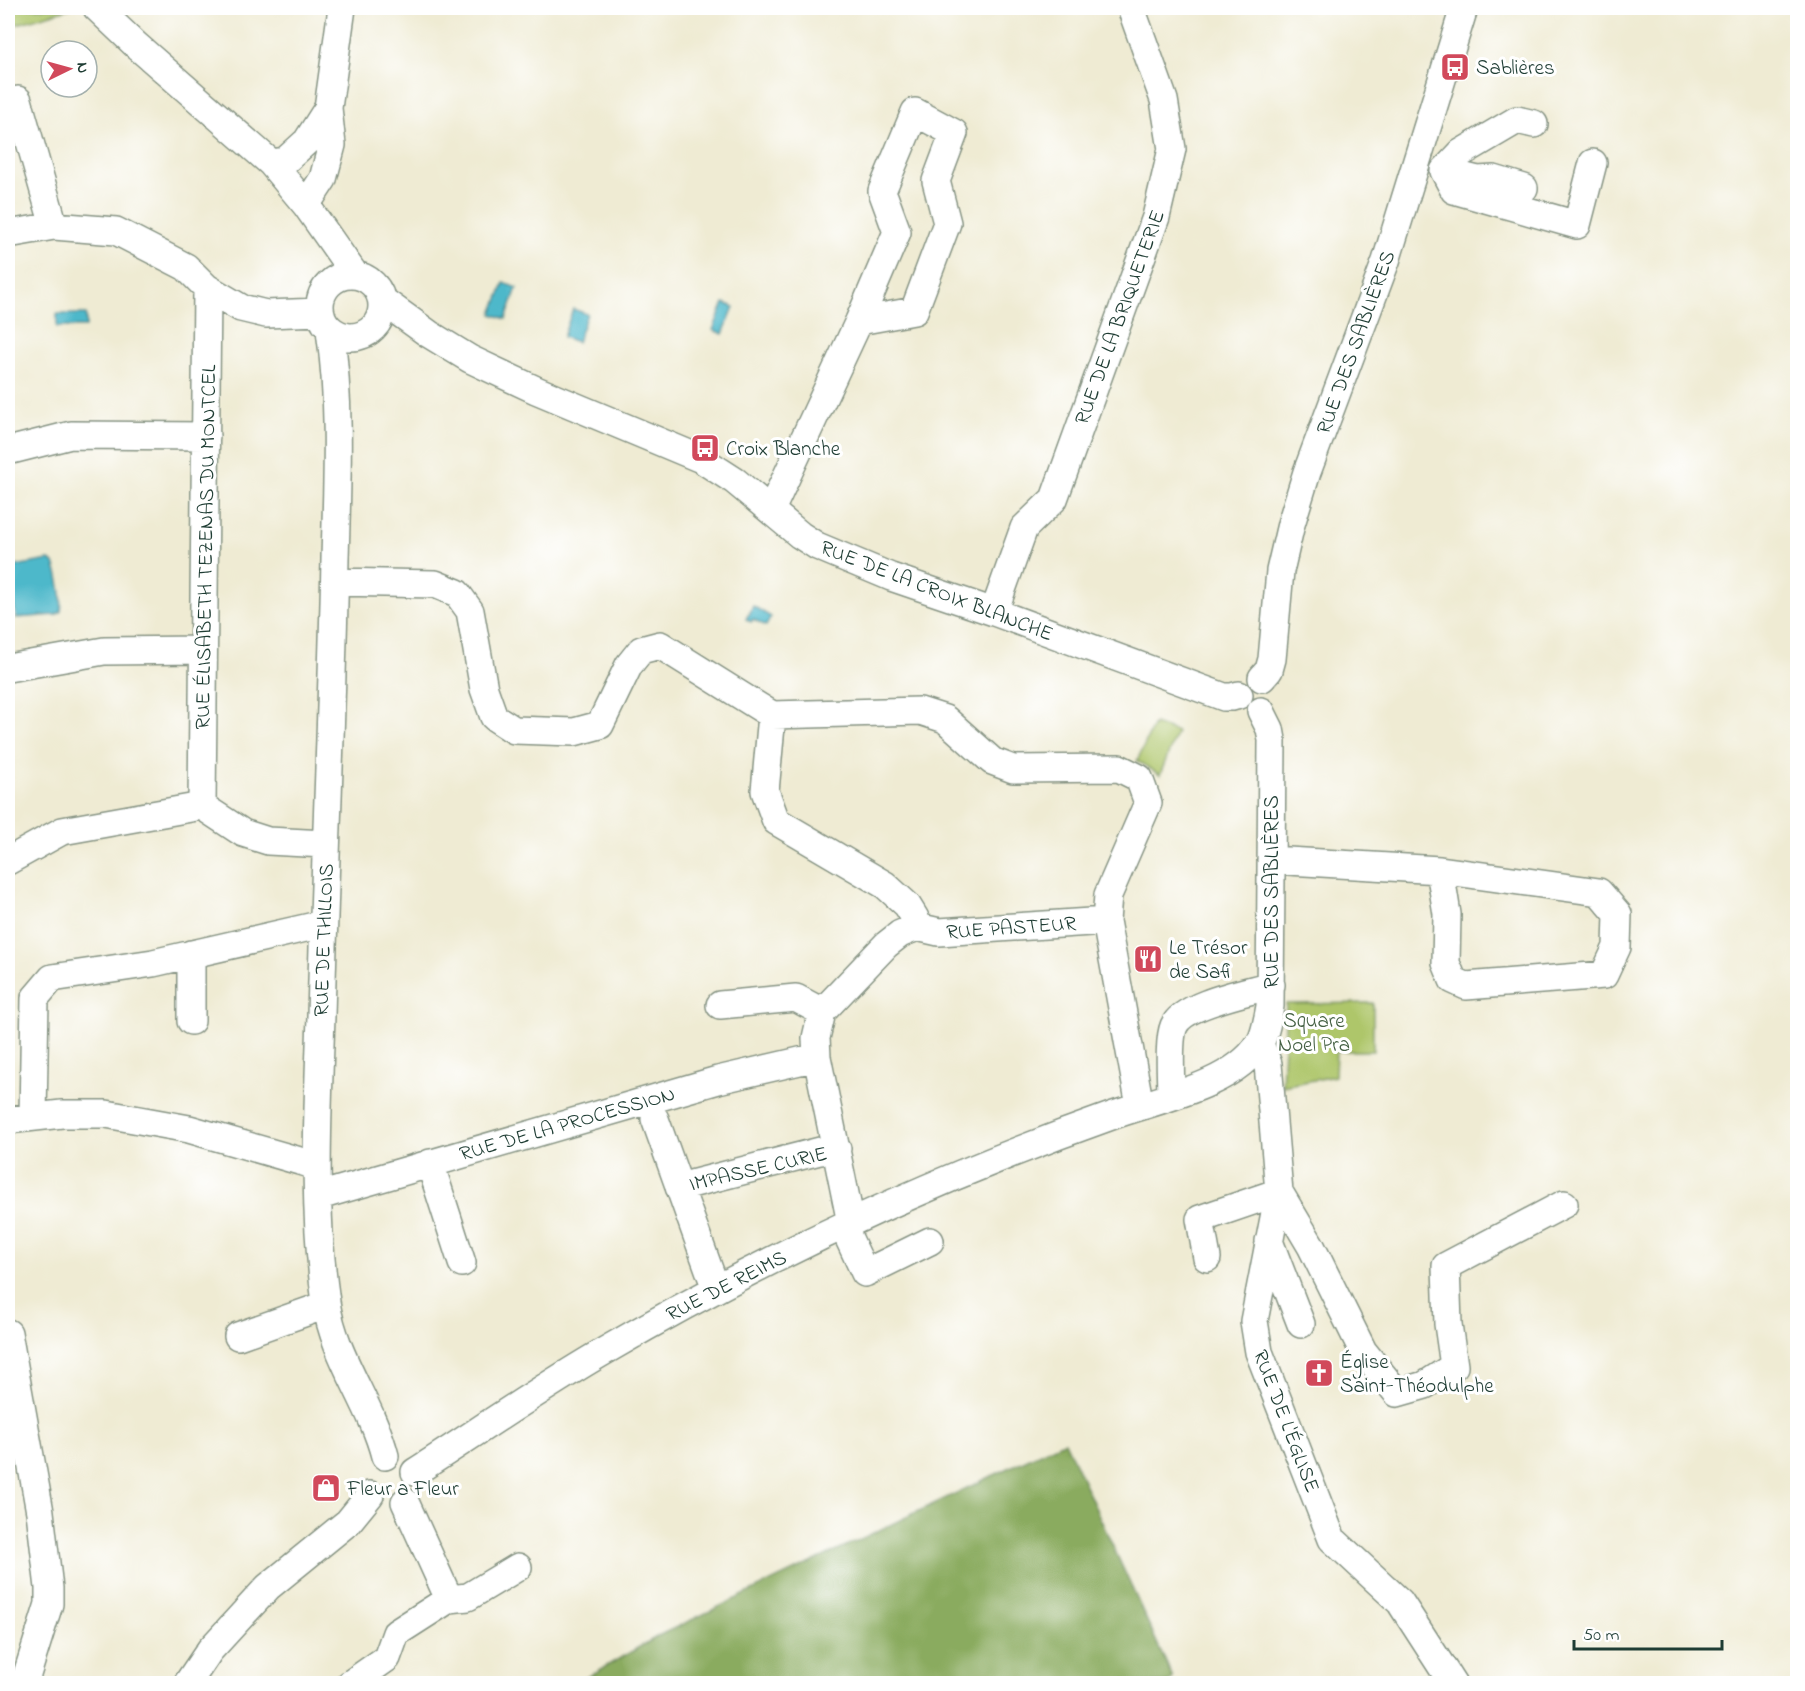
<svg xmlns="http://www.w3.org/2000/svg" width="1805" height="1691" viewBox="0 0 1805 1691" font-family="'Indie Flower',sans-serif">
<style>
.green{fill:#aec66b;stroke:#668250;stroke-width:1.5}
.forest{fill:#8aab5f;stroke:#54744a;stroke-width:1.5}
.water{fill:#4db8ca;stroke:#367a7f;stroke-width:1.5}
.lines{fill:none;stroke-linecap:round;stroke-linejoin:round}
.minor-casing{stroke:#879484;stroke-width:30}
.minor{stroke:#fff;stroke-width:27}
.labels{text-anchor:middle;stroke-width:6;stroke-linejoin:round;paint-order:stroke}
.poi-label{font-size:21px;fill:#1f3d34;stroke:#fff;text-anchor:start}
.street-label{font-size:21px;fill:#1f3d34;stroke:#fff}
.park-label{font-size:21px;fill:#435f42;stroke:#fff}
</style>
<rect width="100%" height="100%" fill="#fff"/>
<filter id="ink" filterUnits="userSpaceOnUse"><feTurbulence type="fractalNoise" baseFrequency=".0167" numOctaves="2"/><feDisplacementMap in="SourceGraphic" scale="12" xChannelSelector="R" yChannelSelector="G"/><feConvolveMatrix kernelMatrix="1 2 1 2 8 2 1 2 1" color-interpolation-filters="sRGB"/></filter>
<filter id="wash" filterUnits="userSpaceOnUse"><feTurbulence type="fractalNoise" baseFrequency=".008" numOctaves="4" result="noise"/><feDisplacementMap in="SourceGraphic" scale="24" xChannelSelector="R" yChannelSelector="G"/><feGaussianBlur stdDeviation="1.35" result="paint"/><feColorMatrix in="noise" values="0 0 0 0 0 0 0 0 0 0 0 0 0 0 0 0 0 1.4 0 .05"/><feComposite in="paint" operator="in"/></filter>
<g filter="url(#wash)">
<rect width="100%" height="100%" fill="#efebd3"/>
<path class="green" d="M8,8H71L8,27Z
M1154,724L1177,732L1160,775L1137,761Z
M1373,1003V1051H1336L1335,1076L1282,1086L1286,1004Z"/>
<path class="forest" d="M1065,1441L1173,1678L1169,1683H577L660,1635Z"/>
<path class="water" d="M504,283L517,288L506,319L492,314Z
M724,303L734,307L723,334L713,330Z
M573,309L587,314L577,342L563,337Z
M57,314H86V327H57Z
M49,560L54,563C59,577 63,597 61,612L55,615L16,618L10,582V567Z
M753,606L771,617L766,626L753,619L751,622L746,619Z"/>
</g>
<g filter="url(#ink)">
<g class="lines">
<g class="minor-casing">
<path id="minor" d="M97,8L137,46L271,163L306,205L355,275
M18,100L54,226
M271,163L285,161L307,141L328,108
M1444,171L1454,190L1577,225L1593,163
M1444,171L1461,153L1517,120L1534,124
M1450,173L1478,180L1494,179L1524,188
M306,205L323,179L332,145L328,108L342,8
M8,234L54,226L116,231L186,267L207,288L241,308L266,314L320,312
M320 306a31 31 0 1 1 62 0a31 31 0 1 1-62 0Z
M382,300L429,334L470,359L536,390L701,459L735,481L800,535L817,546L891,577L994,612L1224,697H1232L1239,695
M330,330C341,406 337,482 335,559C332,711 325,864 321,1016C318,1111 312,1207 326,1302C334,1358 371,1402 385,1456
M8,451L71,435L206,436
M771,510L859,321L897,232L882,191L915,112L954,133L936,181L947,223L914,311L859,321
M335,582L435,584L457,593L470,611L484,689L494,717L514,730L574,732L600,725L629,665L641,650L660,645L772,715L920,711L945,719L992,761L1013,769L1119,768L1139,778L1148,803L1108,895L1106,921L1140,1106
M994,612L1024,528L1054,499L1156,217L1172,149L1164,100L1131,8
M8,668L104,651L203,650
M1262,678L1269,670L1272,659L1280,571L1291,524L1307,472L1386,261L1464,8
M772,715L765,791L776,821L885,885L907,905L915,918L917,927
M202,806L207,288
M1271,860L1440,870L1599,892L1618,914L1617,947L1604,975L1466,986L1453,980L1446,963L1447,914L1440,870
M8,861L62,831L202,806L243,833L268,841L325,844
M917,927L939,932L1106,921
M191,954V1021
M720,1005L796,998L822,1012
M1260,1044L1268,1064L1279,1192L1254,1321L1259,1352L1332,1539L1400,1602L1453,1684
M1171,1096C1171,1079 1168,1040 1174,1026C1183,1004 1248,992 1271,985
M33,1117L35,998L52,978L153,963L323,924
M655,1119L716,1289
M8,1120L62,1114H106L189,1129L317,1166
M430,1163L462,1263
M679,1187L820,1151L837,1149
M319,1196L718,1080L817,1057
M851,1223L817,1057L816,1038L822,1012L886,945L900,934L917,927
M843,1226L865,1273L930,1241
M1269,1241L1301,1324
M1207,1258L1200,1219L1279,1192L1311,1246L1363,1351L1397,1393L1425,1385L1454,1366L1448,1324L1446,1266L1564,1204
M8,1333L40,1512L49,1588V1604L24,1684
M238,1336L326,1305
M415,1472C479,1431 542,1387 608,1349C769,1255 939,1177 1114,1115C1159,1099 1233,1085 1259,1044C1265,1036 1268,1017 1270,1006L1272,740L1270,729L1261,711
M449,1599L468,1597L518,1567
M187,1684L210,1650L268,1587L348,1522L370,1495
M350,1684L387,1658L396,1633L449,1599L405,1502"/>
</g>
<use href="#minor" class="minor"/>
</g>
</g>
<defs>
<g id="bus-square" transform="scale(1.5)"><rect x="-9" y="-9" width="18" height="18" rx="4" fill="#d1495b" stroke="#fff"/><path d="M-5-6H5V4H4V6H2V4H-2V6H-4V4H-5ZM-3.5-4V0h7V-4ZM-3.5 1.2v1.5H-2V1.2ZM2 1.2v1.5H3.5V1.2Z" fill="#fff"/></g>
<g id="restaurant-square" transform="scale(1.5)"><rect x="-9" y="-9" width="18" height="18" rx="4" fill="#d1495b" stroke="#fff"/><path d="M-5-6h1v4h1v-4h1v4h1v-4h1v5L-1.5 .5V6h-2V.5L-5-1ZM5-6V6H3V1.5H1.5Q1.5-4 5-6Z" fill="#fff"/></g>
<g id="church-square" transform="scale(1.5)"><rect x="-9" y="-9" width="18" height="18" rx="4" fill="#d1495b" stroke="#fff"/><path d="M-1.2-6h2.4v3.5h3.3v2.4h-3.3V6h-2.4V-.1h-3.3v-2.4h3.3Z" fill="#fff"/></g>
<g id="shop-square" transform="scale(1.5)"><rect x="-9" y="-9" width="18" height="18" rx="4" fill="#d1495b" stroke="#fff"/><path d="M-5-2.5h2.3a2.7 3.5 0 0 1 5.4 0H5L5.5 6h-11ZM-1.5-2.5h3a1.5 2.3 0 0 0-3 0Z" fill="#fff"/></g>
</defs>
<g fill-rule="evenodd">
<use href="#bus-square" x="1455" y="67"/>
<use href="#bus-square" x="705" y="448"/>
<use href="#restaurant-square" x="1148" y="959"/>
<use href="#church-square" x="1319" y="1373"/>
<use href="#shop-square" x="326" y="1488"/>
</g>
<g class="labels">
<g class="poi-label">
<text x="1476" y="74">Sablières</text>
<text x="726" y="455">Croix Blanche</text>
<text x="1169" y="954">Le Trésor<tspan x="1169" dy="24">de Safi</tspan></text>
<text x="1340" y="1368">Église<tspan x="1340" dy="24">Saint-Théodulphe</tspan></text>
<text x="347" y="1495">Fleur a Fleur</text>
</g>
<g class="street-label">
<text transform="translate(1119 317) rotate(-70)" y="7">RUE DE LA BRIQUETERIE</text>
<text transform="translate(1355 342) rotate(-70)" y="7">RUE DES SABLIÈRES</text>
<text transform="translate(205 547) rotate(-89)" y="7">RUE ÉLISABETH TEZENAS DU MONTCEL</text>
<text transform="translate(937 590) rotate(21)" y="7">RUE DE LA CROIX BLANCHE</text>
<text transform="translate(1271 892) rotate(-90)" y="7">RUE DES SABLIÈRES</text>
<text transform="translate(1011 927) rotate(-4)" y="7">RUE PASTEUR</text>
<text transform="translate(323 940) rotate(-88)" y="7">RUE DE THILLOIS</text>
<text transform="translate(567 1123) rotate(-16)" y="7">RUE DE LA PROCESSION</text>
<text transform="translate(758 1168) rotate(-13)" y="7">IMPASSE CURIE</text>
<text transform="translate(726 1285) rotate(-27)" y="7">RUE DE REIMS</text>
<text transform="translate(1287 1421) rotate(69)" y="7">RUE DE L'ÉGLISE</text>
</g>
<g class="park-label">
<text x="1314" y="1027">Square<tspan x="1314" dy="24">Noel Pra</tspan></text>
</g>
</g>
<rect width="1805" height="1691" fill="none" stroke="#fff" stroke-width="30"/>
<g transform="translate(69 69) rotate(85)"><circle r="28" fill="#ffffff" stroke="#a5b1ae" stroke-width="1.5"/>
<path d="M0-4.5L10 22L0 15L-10 22Z" fill="#d1495b"/>
<text y="-9" font-size="16" font-weight="bold" text-anchor="middle" fill="#1f3d34">N</text>
</g>
<path d="M1574 1640v9h148v-9" fill="none" stroke="#1f3d34" stroke-width="3"/>
<text x="1583" y="1640" font-size="18" fill="#1f3d34" stroke="#ffffff" stroke-width="4.5" paint-order="stroke">50 m</text>
</svg>
